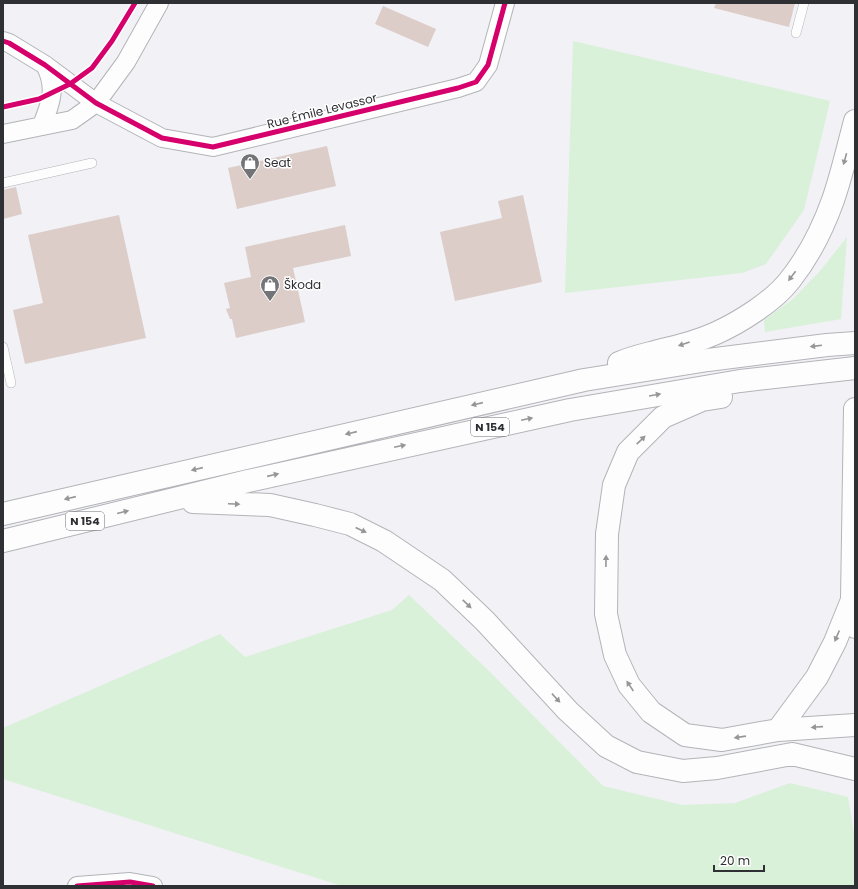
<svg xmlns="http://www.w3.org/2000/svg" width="858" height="889" viewBox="0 0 858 889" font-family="Poppins,sans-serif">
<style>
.green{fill:#d9f0d9}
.building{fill:#dccdc9}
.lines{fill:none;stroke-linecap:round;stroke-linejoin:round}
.lane-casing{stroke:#b3b4b8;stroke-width:10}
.street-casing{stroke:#b3b4b8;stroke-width:20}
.secondary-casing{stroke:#b3b4b8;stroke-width:24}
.highway-casing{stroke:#b3b4b8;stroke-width:24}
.lane{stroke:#fdfdfe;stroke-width:9}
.street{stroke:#fdfdfe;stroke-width:18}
.secondary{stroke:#fdfdfe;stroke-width:22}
.highway{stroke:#fdfdfe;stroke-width:22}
.cycleway-casing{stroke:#fff;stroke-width:8}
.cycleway{stroke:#d6006c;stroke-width:5}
.oneway{fill:#969698}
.labels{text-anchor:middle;stroke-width:3;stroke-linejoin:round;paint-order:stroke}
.shield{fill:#fff;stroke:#6d6e70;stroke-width:1}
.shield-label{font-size:11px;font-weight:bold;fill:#2f3033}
.street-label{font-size:12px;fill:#2f3033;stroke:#fff}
.poi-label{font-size:12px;fill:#2f3033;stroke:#fff;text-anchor:start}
</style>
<rect width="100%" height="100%" fill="#f1f1f6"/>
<path class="green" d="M573,41L830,101L804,210L766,264L742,273L565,293Z
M847,237L841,319L765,332L764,320L793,299L820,271Z
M409,595L490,672L603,786L682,805L735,803L790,783L848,797L855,840V886H342L3,779V728L220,634L245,657L392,610Z"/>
<path class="building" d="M716,3H795L789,27L714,8Z
M383,6L436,29L428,47L375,24Z
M327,146L336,186L237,209L228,168Z
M16,187L22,214L3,219V190Z
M523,195L542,282L455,301L440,232L502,218L498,201Z
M119,215L146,338L25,364L13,310L43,303L28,235Z
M345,225L351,256L293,268L305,322L236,338L232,319H230L226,309L230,308L224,283L251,277L245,247Z"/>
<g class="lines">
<g class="lane-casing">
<path id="lane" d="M796,33L804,3
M3,183L92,163
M3,347L11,383"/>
</g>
<g class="street-casing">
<path id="street" d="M3,41L9,43L45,65L96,103L162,138L213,147L458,88L476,82L488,65L505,3
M42,125C51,103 57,87 45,65
M3,134L72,120L96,103L126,62L159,3
M77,886L130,882L153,886"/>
</g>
<g class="secondary-casing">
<path id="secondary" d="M855,409L852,600L855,627"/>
</g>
<g class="highway-casing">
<path id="highway" d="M619,363C632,357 648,354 662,350C680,346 698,341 714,334C739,323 774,301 790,280C809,256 823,228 833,200C842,174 848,147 855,121
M721,397L702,400L663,417L628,452L614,485L607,534L606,614L615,655L629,685L651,712L685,735L722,740L778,730L855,725
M193,502L270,505L315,515L350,524L384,541L442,580L485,621L568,711L606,746L637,762L683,771L717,768L792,754L855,769
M3,514L584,380L708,360L827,345L855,343
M3,541L248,481L570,410L740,381L855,368
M778,730L817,677L835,642L852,600"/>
</g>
<use href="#lane" class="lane"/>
<use href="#street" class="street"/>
<use href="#secondary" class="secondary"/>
<use href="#highway" class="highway"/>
<g class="cycleway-casing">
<path id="cycleway" d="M3,41L9,43L45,65L96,103L162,138L213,147L458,88L476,82L488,65L505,3
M3,107L39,99L70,84L92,68L112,41L135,3
M77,886L130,882L153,886"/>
</g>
<use href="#cycleway" class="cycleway"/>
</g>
<defs><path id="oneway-solid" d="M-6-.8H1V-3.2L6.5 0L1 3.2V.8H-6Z"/></defs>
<g class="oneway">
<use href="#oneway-solid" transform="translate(845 159) rotate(105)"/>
<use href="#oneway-solid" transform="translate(792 276) rotate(127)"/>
<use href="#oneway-solid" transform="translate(684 344) rotate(161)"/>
<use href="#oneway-solid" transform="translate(816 346) rotate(173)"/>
<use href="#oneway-solid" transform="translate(655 395) rotate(-10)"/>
<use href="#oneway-solid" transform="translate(477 404) rotate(167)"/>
<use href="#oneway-solid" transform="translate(527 419) rotate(-12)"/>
<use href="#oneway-solid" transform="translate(351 433) rotate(167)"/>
<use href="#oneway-solid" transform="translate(641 440) rotate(-44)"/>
<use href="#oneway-solid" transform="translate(400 446) rotate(-12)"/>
<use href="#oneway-solid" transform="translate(197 469) rotate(167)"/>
<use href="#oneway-solid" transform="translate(273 475) rotate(-13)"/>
<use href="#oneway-solid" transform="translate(70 498) rotate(167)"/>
<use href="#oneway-solid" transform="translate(234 504) rotate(2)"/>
<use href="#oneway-solid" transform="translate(123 512) rotate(-14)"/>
<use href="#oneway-solid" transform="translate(361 530) rotate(25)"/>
<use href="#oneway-solid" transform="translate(606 561) rotate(-89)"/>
<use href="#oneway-solid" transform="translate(467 604) rotate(44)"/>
<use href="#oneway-solid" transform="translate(837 636) rotate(113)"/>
<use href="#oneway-solid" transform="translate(630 686) rotate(-124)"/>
<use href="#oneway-solid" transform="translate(556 698) rotate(47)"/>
<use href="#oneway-solid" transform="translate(817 727) rotate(176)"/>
<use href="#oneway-solid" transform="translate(740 737) rotate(172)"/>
</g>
<defs>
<g id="shop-pin" transform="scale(1)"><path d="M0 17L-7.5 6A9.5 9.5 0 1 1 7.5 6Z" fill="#737477" stroke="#fff"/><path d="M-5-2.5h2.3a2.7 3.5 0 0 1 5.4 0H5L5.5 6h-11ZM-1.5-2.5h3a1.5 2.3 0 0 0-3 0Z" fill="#fff"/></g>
</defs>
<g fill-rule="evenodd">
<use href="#shop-pin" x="250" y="163"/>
<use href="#shop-pin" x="270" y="285"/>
</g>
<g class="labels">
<g class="shield">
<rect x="471" y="418" width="38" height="18" rx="3"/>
<rect x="66" y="512" width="38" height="18" rx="3"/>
</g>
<g class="shield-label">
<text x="490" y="431">N 154</text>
<text x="85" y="525">N 154</text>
</g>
<g class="street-label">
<text transform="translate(322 111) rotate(-14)" y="4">Rue Émile Levassor</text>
</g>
<g class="poi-label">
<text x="264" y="167">Seat</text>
<text x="284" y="289">Škoda</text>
</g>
</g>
<rect width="858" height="889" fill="none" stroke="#2f3033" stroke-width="8"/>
<path d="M714 865v6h50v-6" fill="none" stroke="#2f3033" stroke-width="2"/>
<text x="720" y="865" font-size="12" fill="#2f3033" stroke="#ffffff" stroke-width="3" paint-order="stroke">20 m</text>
</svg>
